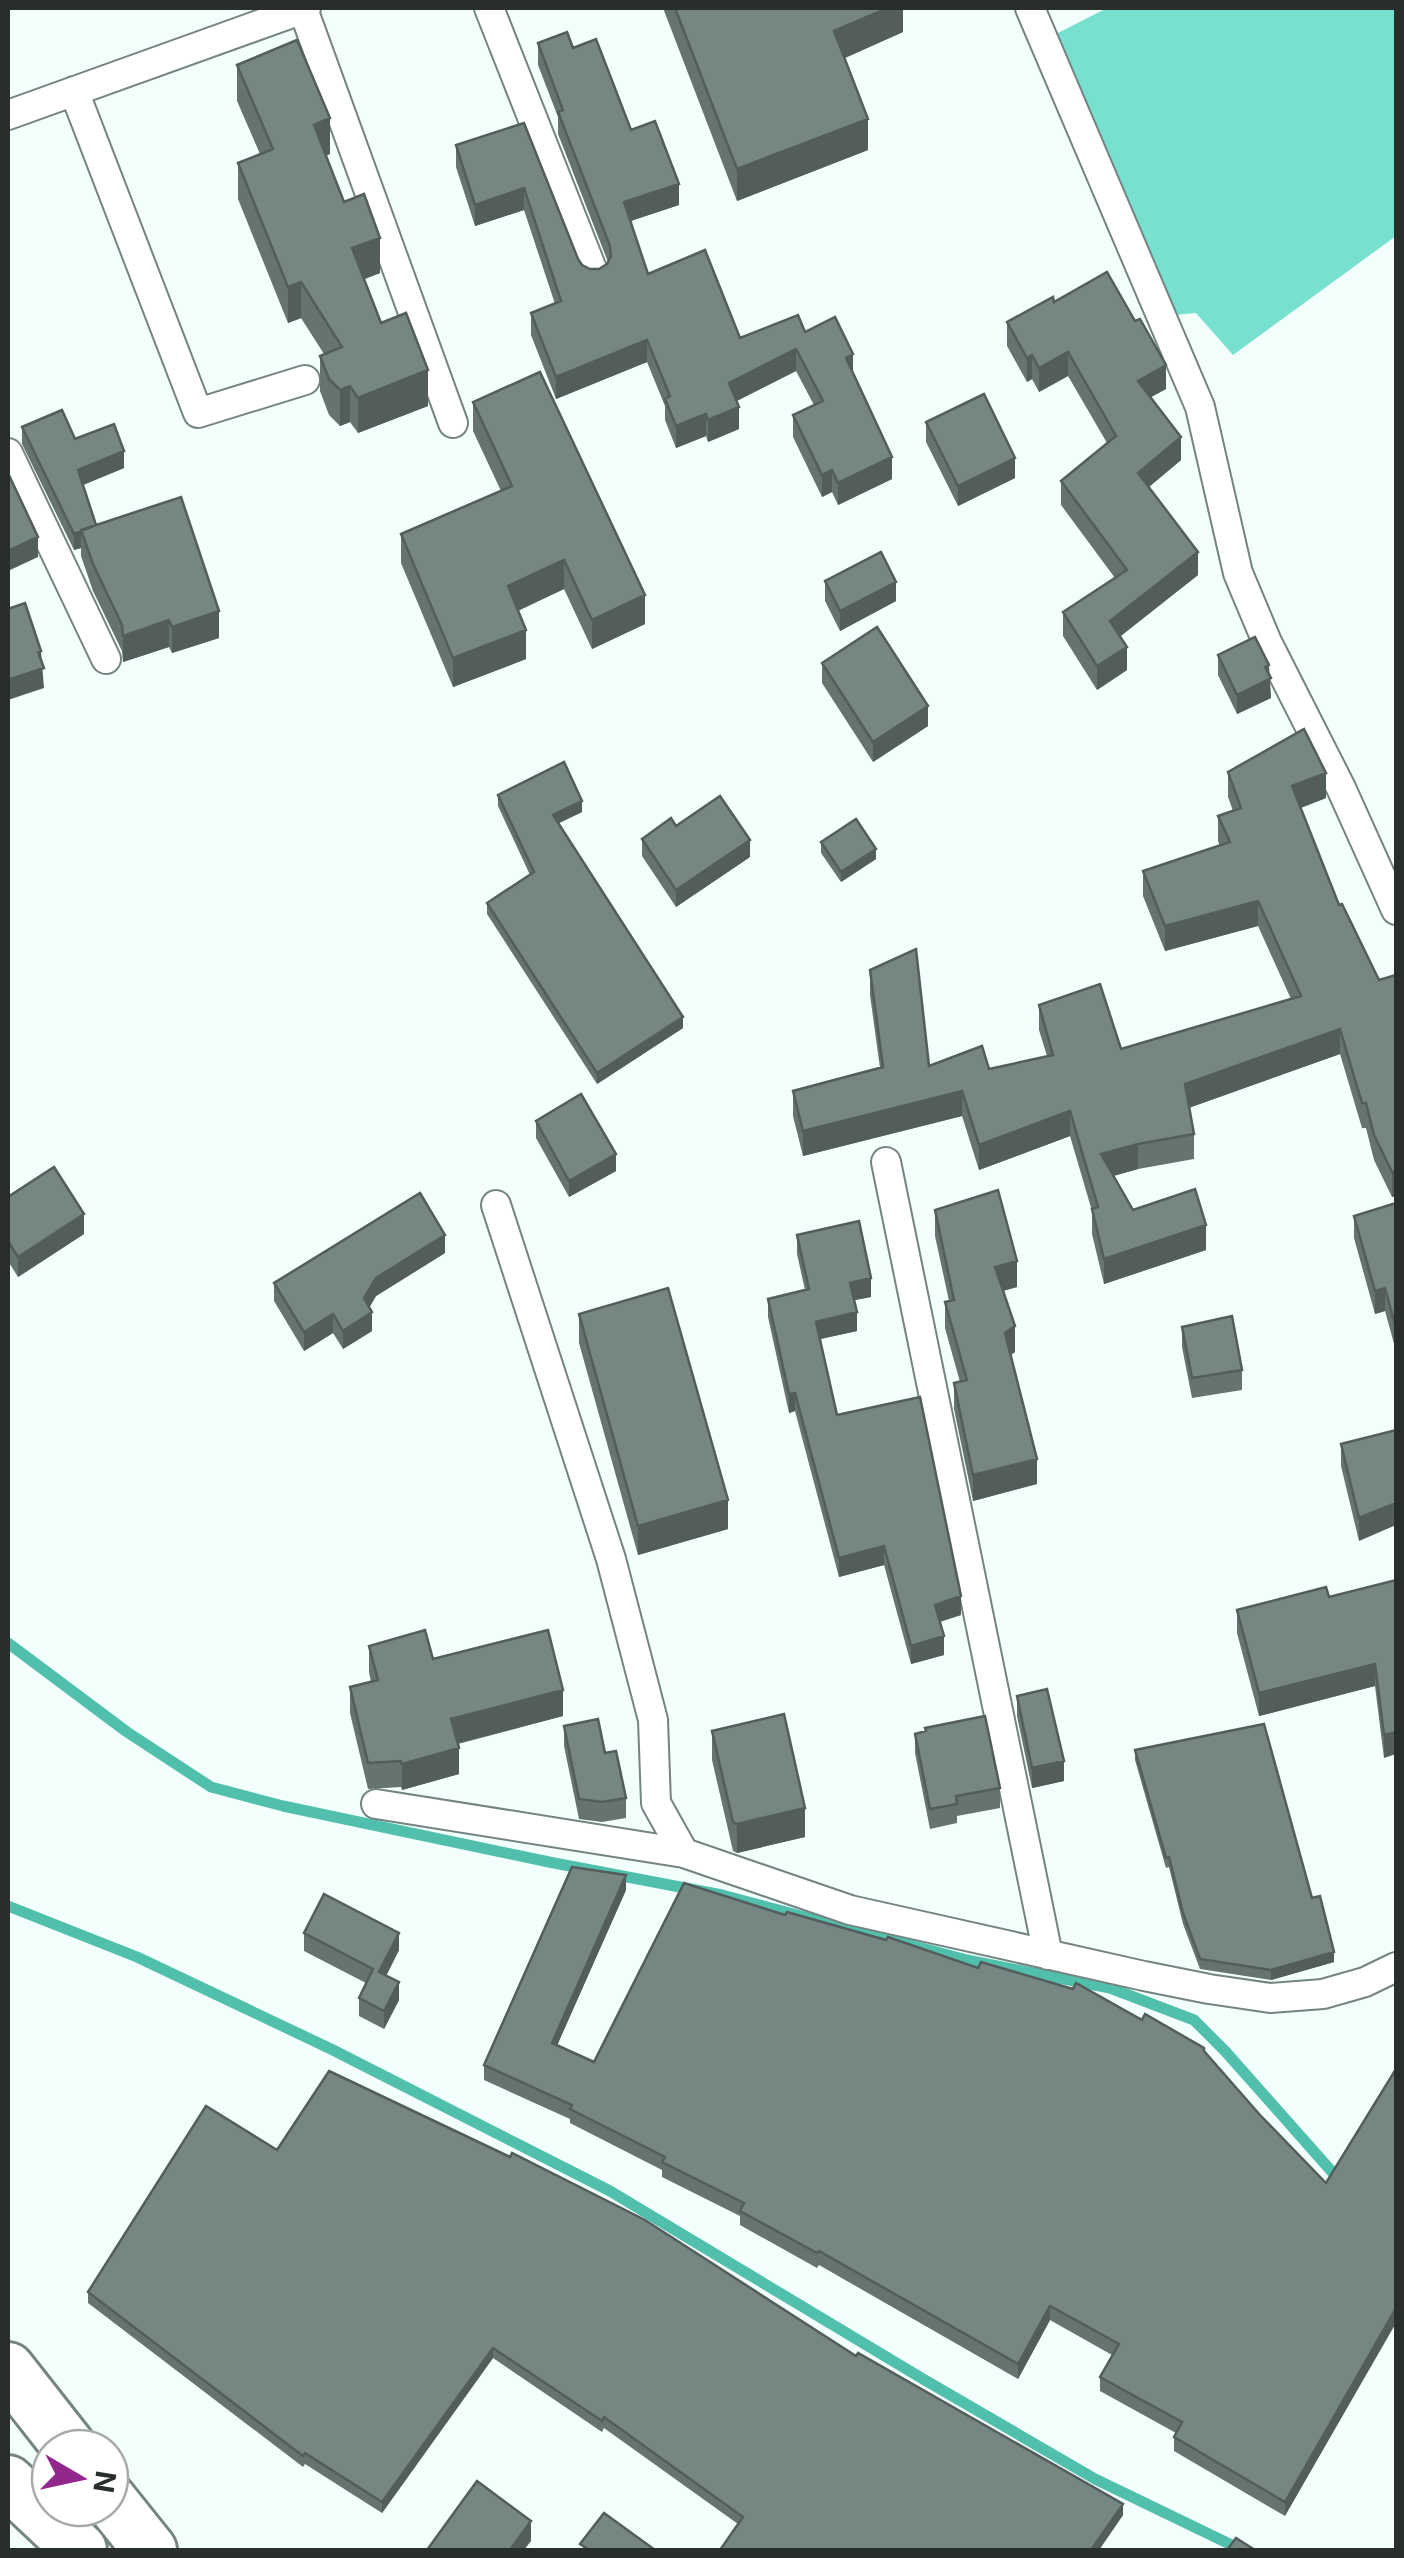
<svg xmlns="http://www.w3.org/2000/svg" width="1404" height="2558" viewBox="0 0 1404 2558" font-family="Inter,sans-serif">
<style>
.green{fill:#78e0ce}
.lines{fill:none;stroke-linecap:round;stroke-linejoin:round}
.stream{stroke:#50c0ad;stroke-width:11}
.minor-casing{stroke:#738481;stroke-width:32}
.motorway-casing{stroke:#738481;stroke-width:58}
.minor{stroke:#fff;stroke-width:28}
.motorway{stroke:#fff;stroke-width:52}
.wall{fill:#657471}
.shaded-wall{fill:#535e5c}
.building{fill:#768783;stroke:#535e5c;stroke-width:2.5}
</style>
<rect width="100%" height="100%" fill="#f3fffc"/>
<path class="green" d="M1107,8H1396V236L1233,355L1196,313L1174,315L1056,34Z"/>
<g class="lines">
<path class="stream" d="M8,1643L127,1732L211,1787L283,1806L549,1862L722,1895L967,1960L1110,1988L1194,2020L1225,2051L1341,2182
M8,1906L137,1957L331,2049L610,2191L923,2379L1095,2479L1242,2550"/>
<g class="minor-casing">
<path id="minor" d="M489,8L594,274
M1030,8L1200,407L1238,573L1267,642L1341,788L1396,910
M303,9L453,423
M74,91L198,413L305,380
M8,115L306,8
M8,453L106,659
M886,1162L1048,1955
M496,1205L611,1559L653,1720L656,1803L684,1853L850,1910L1144,1976L1209,1989L1270,1998L1323,1994L1365,1982L1396,1967
M376,1804L684,1853"/>
</g>
<g class="motorway-casing">
<path id="motorway" d="M8,2369L70,2448
M8,2482L80,2550
M110,2500L150,2550"/>
</g>
<use href="#minor" class="minor"/>
<use href="#motorway" class="motorway"/>
</g>
<path class="wall" d="M663,8H903V32L844,58L868,150L737,201Z
M538,43L573,48L631,130L679,205L631,221L648,274L740,338L805,332L853,374L892,479L838,505L832,492L822,497L793,437V415L814,405L796,371L736,401L739,429L708,442L706,436L676,448L665,420V406L647,362L556,399L531,335V313L555,304L524,210L475,226L456,167V145L524,123L578,259L582,265L590,269H599L607,264L608,262L558,134V117L538,65Z
M237,65L330,154L326,155L344,202L380,273L364,279L381,323L428,406L358,433L350,422L340,426L329,415L320,391V356L324,354L301,318L288,323L238,199V163L260,154L237,101Z
M1054,302L1166,389L1151,397L1181,460L1149,487L1198,575L1121,636L1127,670L1097,690L1063,636V612L1115,578L1061,505V481L1107,443L1068,376L1039,392L1032,379L1027,382L1007,346V322Z
M473,402L645,624L592,649L564,589L518,611L526,659L453,687L401,563V534L501,491L473,431Z
M926,422L1015,478L958,506L926,442Z
M22,427L75,439L124,468L83,485L96,525L219,638L172,653L169,647L123,662L122,651L93,591L81,556V548L74,550L22,444Z
M825,581L896,601L840,631L825,601Z
M1218,655L1269,675L1271,698L1237,714L1218,675Z
M822,663L928,726L873,762L822,683Z
M1228,772L1326,798L1301,808L1339,905L1379,980L1396,975V1196L1392,1197L1374,1160L1366,1128H1362L1340,1054L1189,1108L1194,1134V1159L1138,1169L1114,1176L1133,1210L1206,1250L1104,1284L1092,1234V1211L1070,1136L979,1170L962,1116L803,1156L793,1116V1091L880,1068L870,995V970L929,1066L989,1069L1047,1056L1039,1030V1005L1121,1049L1291,999L1258,926L1165,951L1143,896V871L1220,846L1218,841V816L1233,811L1228,797Z
M498,795L582,812L559,823L683,1028L597,1084L487,914V903L530,875L498,806Z
M676,826L750,857L676,907L642,856V839Z
M821,842L876,859L841,882L821,853Z
M536,1121L616,1171L569,1197L536,1138Z
M8,1197L84,1234L18,1277L8,1261Z
M1396,1203V1351L1385,1311L1375,1314L1354,1238V1216Z
M935,1210L1017,1287L1003,1291L1015,1352L1011,1355L1037,1484L973,1501L954,1409V1383L960,1382L945,1328V1302L949,1301L935,1236Z
M797,1235L871,1297L854,1300L857,1331L820,1339L837,1415L961,1615L940,1622L944,1655L911,1664L884,1565L839,1577L795,1411L789,1413L768,1317V1299L805,1290L797,1254Z
M445,1253L376,1296L369,1307L372,1331L343,1349L333,1333L304,1351L274,1301V1283Z
M579,1314L728,1529L638,1555L579,1343Z
M1182,1327L1242,1370V1390L1192,1398L1182,1347Z
M1396,1430L1359,1541L1341,1466V1444Z
M1396,1580L1384,1758L1375,1686L1259,1716L1237,1633V1610L1329,1597Z
M369,1646L433,1659L563,1716L458,1744L459,1774L402,1790L401,1787L368,1789L350,1713V1687L371,1682L369,1672Z
M1017,1696L1064,1781L1032,1788L1017,1716Z
M564,1726L605,1753L626,1798V1818L602,1822L579,1819L564,1746Z
M712,1731L805,1837L737,1853L733,1851L712,1760Z
M915,1734L1000,1788V1808L957,1816V1823L930,1829L915,1753Z
M1135,1750L1312,1898L1334,1962L1271,1980L1200,1969L1183,1924L1169,1867L1166,1868L1135,1760Z
M626,1890L557,2045L594,2062L785,1915L978,1968L1142,2020L1204,2051L1260,2115L1326,2183L1285,2516L1174,2451V2437L1176,2433L1100,2391V2377L1112,2355L1050,2320L1018,2379L819,2265L817,2268L740,2225V2216L662,2177V2170L570,2123V2119L484,2080V2065Z
M304,1933L399,1950L386,1976L399,2000L384,2029L359,2016V1998L366,1983L304,1951Z
M277,2150L856,2356L1123,2515L1099,2550H720L738,2524L604,2428L602,2432L493,2358L382,2513L305,2464L303,2467L88,2303V2292Z"/>
<path class="shaded-wall" d="M888,8H903V32L834,63V31Z
M330,118V154L314,161V125Z
M868,119V150L737,201V169Z
M679,184V205L624,223V202Z
M524,188V210L475,226V205Z
M380,238V273L352,284V248Z
M301,282V318L288,323V287Z
M647,340V362L556,399V377Z
M796,349V371L729,405V383Z
M1068,352V376L1039,392V368Z
M853,354V376L846,358Z
M1032,355V379L1027,382V358Z
M1166,365V389L1138,404V381Z
M428,370V406L358,433V398Z
M350,386V422L340,426V390Z
M739,407V429L708,442V420Z
M706,414V436L676,448V426Z
M1181,437V460L1138,496V473Z
M124,451V468L78,487V470Z
M892,457V479L838,505V483Z
M1015,458V478L958,506V486Z
M832,470V492L822,497V475Z
M81,532V548L74,550V534Z
M38,537V557L8,571V551Z
M1198,552V575L1110,644V621Z
M564,560V589L508,615V586Z
M896,582V601L840,631V611Z
M645,595V624L592,649V620Z
M219,611V638L172,653V627Z
M169,620V647L123,662V636Z
M526,630V659L453,687V658Z
M1127,647V670L1097,690V666Z
M41,651L44,688L8,700V680Z
M1269,665L1271,698L1237,714V695L1265,667Z
M928,706V726L873,762V742Z
M1326,773V798L1292,811V786Z
M582,801V812L553,826V815Z
M750,840V857L676,907V890Z
M876,849V859L841,882V872Z
M1258,901V926L1165,951V926Z
M683,1017V1028L597,1084V1073Z
M1340,1029V1054L1185,1109V1084Z
M962,1091V1116L803,1156V1131Z
M1070,1111V1136L979,1170V1145Z
M1138,1144V1169L1101,1179V1154Z
M616,1154V1171L569,1197V1181Z
M1396,1171V1196L1392,1197V1172Z
M84,1214V1234L18,1277V1257Z
M1206,1225V1250L1104,1284V1259Z
M445,1235V1253L376,1296L364,1317V1298L376,1278Z
M1017,1261V1287L995,1293V1267Z
M871,1278V1297L850,1301V1283Z
M1385,1288V1311L1375,1314V1291Z
M372,1312V1331L343,1349V1331Z
M857,1312V1331L816,1340V1322Z
M333,1314V1333L304,1351V1332Z
M1015,1326V1352L1005,1359V1333Z
M795,1393V1411L789,1413V1394Z
M1037,1459V1484L973,1501V1475Z
M728,1500V1529L638,1555V1526Z
M1396,1503V1525L1359,1541V1518Z
M884,1546V1565L839,1577V1558Z
M961,1596V1615L935,1623V1605Z
M944,1636V1655L911,1664V1646Z
M1375,1664V1686L1259,1716V1693Z
M563,1690V1716L451,1745V1719Z
M1396,1732V1754L1384,1758V1735Z
M459,1748V1774L402,1790V1764Z
M1064,1761V1781L1032,1788V1768Z
M805,1808V1837L737,1853V1824Z
M626,1875V1890L552,2057V2043Z
M399,1933V1950L379,1990V1972Z
M1334,1952V1962L1271,1980V1970Z
M399,1982V2000L384,2029V2011Z
M1050,2306V2320L1018,2379V2364Z
M1396,2308V2323L1285,2516V2502Z
M493,2348V2358L382,2513V2502Z
M1123,2504V2515L1099,2550H1091Z
M531,2521V2541L524,2550H510Z"/>
<path class="building" d="M675,8H888L834,31L868,119L737,169Z
M567,32L573,48L596,39L631,130L655,121L679,184L624,202L648,274L705,250L740,338L798,315L805,332L835,317L853,354L846,358L892,457L838,483L832,470L822,475L793,415L823,401L796,349L729,383L739,407L708,420L706,414L676,426L665,399L670,396L647,340L556,377L531,313L561,301L524,188L475,205L456,145L524,123L578,259L582,265L590,269H599L607,264L611,256L610,246L558,112L563,110L538,43Z
M297,40L330,118L314,125L344,202L364,194L380,238L352,248L381,323L406,313L428,370L358,398L350,386L340,390L329,379L320,356L342,347L301,282L288,287L238,163L273,149L237,65Z
M1107,272L1135,321L1140,319L1166,365L1138,381L1181,437L1138,473L1198,552L1110,621L1127,647L1097,666L1063,612L1127,570L1061,481L1116,436L1068,352L1039,368L1032,355L1027,358L1007,322L1053,297L1054,302Z
M540,372L645,595L592,620L564,560L508,586L526,630L453,658L401,534L512,486L473,402Z
M984,394L1015,458L958,486L926,422Z
M62,410L75,439L114,424L124,451L78,470L96,525L74,534L22,427Z
M8,473L38,537L8,551Z
M181,497L219,611L172,627L169,620L123,636L122,625L93,564L81,530Z
M881,552L896,582L840,611L825,581Z
M25,603L41,651L38,652L44,668L8,680V609Z
M877,627L928,706L873,742L822,663Z
M1255,637L1269,665L1265,667L1271,678L1237,695L1218,655Z
M1304,729L1326,773L1292,786L1339,905L1342,904L1379,980L1396,975V1171L1392,1172L1374,1135L1366,1103H1362L1340,1029L1185,1084L1194,1134L1138,1144L1101,1154L1133,1210L1195,1189L1206,1225L1104,1259L1092,1209L1098,1207L1070,1111L979,1145L962,1091L803,1131L793,1091L883,1067L870,970L916,949L929,1066L982,1046L989,1069L1053,1055L1039,1005L1100,984L1121,1049L1301,996L1258,901L1165,926L1143,871L1230,842L1218,816L1241,808L1228,772Z
M564,762L582,801L553,815L683,1017L597,1073L487,903L534,872L498,795Z
M720,796L750,840L676,890L642,839L671,818L676,826Z
M856,819L876,849L841,872L821,842Z
M581,1094L616,1154L569,1181L536,1121Z
M54,1167L84,1214L18,1257L8,1241V1197Z
M998,1190L1017,1261L995,1267L1015,1326L1005,1333L1037,1459L973,1475L954,1383L967,1380L945,1302L954,1300L935,1210Z
M420,1193L445,1235L376,1278L364,1298L372,1312L343,1331L333,1314L304,1332L274,1283Z
M1396,1203V1328L1385,1288L1375,1291L1354,1216Z
M859,1221L871,1278L850,1283L857,1312L816,1322L837,1415L920,1397L961,1596L935,1605L944,1636L911,1646L884,1546L839,1558L795,1393L789,1394L768,1299L809,1289L797,1235Z
M668,1288L728,1500L638,1526L579,1314Z
M1232,1316L1242,1370L1192,1378L1182,1327Z
M1396,1430V1503L1359,1518L1341,1444Z
M1396,1580V1732L1384,1735L1375,1664L1259,1693L1237,1610L1326,1587L1329,1597Z
M425,1630L433,1659L548,1630L563,1690L451,1719L459,1748L402,1764L401,1761L368,1763L350,1687L378,1680L369,1646Z
M1047,1689L1064,1761L1032,1768L1017,1696Z
M784,1714L805,1808L737,1824L733,1822L712,1731Z
M985,1716L1000,1788L956,1796L957,1804L930,1809L915,1734L926,1731L925,1728Z
M598,1719L605,1753L616,1751L626,1798L602,1802L579,1799L564,1726Z
M1264,1724L1312,1898L1320,1896L1334,1952L1271,1970L1200,1959L1183,1913L1169,1857L1166,1858L1135,1750Z
M572,1867L626,1875L552,2043L594,2062L684,1883L785,1915L787,1912L886,1940L888,1937L978,1968L981,1962L1073,1989L1076,1983L1142,2020L1145,2014L1204,2048V2051L1260,2115L1326,2183L1396,2069V2308L1285,2502L1174,2437L1182,2422L1100,2377L1119,2344L1050,2306L1018,2364L819,2251L817,2253L740,2211L744,2203L662,2162L665,2157L570,2109L572,2105L484,2065Z
M324,1894L399,1933L379,1972L399,1982L384,2011L359,1998L373,1969L304,1933Z
M329,2071L510,2157L512,2153L645,2220L856,2356L858,2353L1123,2504L1091,2550H720L743,2517L604,2417L602,2421L493,2348L382,2502L305,2453L303,2456L88,2292L206,2106L277,2150Z
M477,2481L531,2521L510,2550H427Z
M604,2513L655,2550H589L580,2544Z
M1236,2538L1255,2550H1227Z"/>
<rect width="1404" height="2558" fill="none" stroke="#272e2c" stroke-width="20"/>
<g transform="translate(80 2478) rotate(99)"><circle r="48" fill="#ffffff" stroke="#a9abab" stroke-width="2.5"/>
<path d="M0-8L18 38L0 25L-18 38Z" fill="#92288b"/>
<text y="-15" font-size="28" font-weight="bold" text-anchor="middle" fill="#272e2c">N</text>
</g>
</svg>
